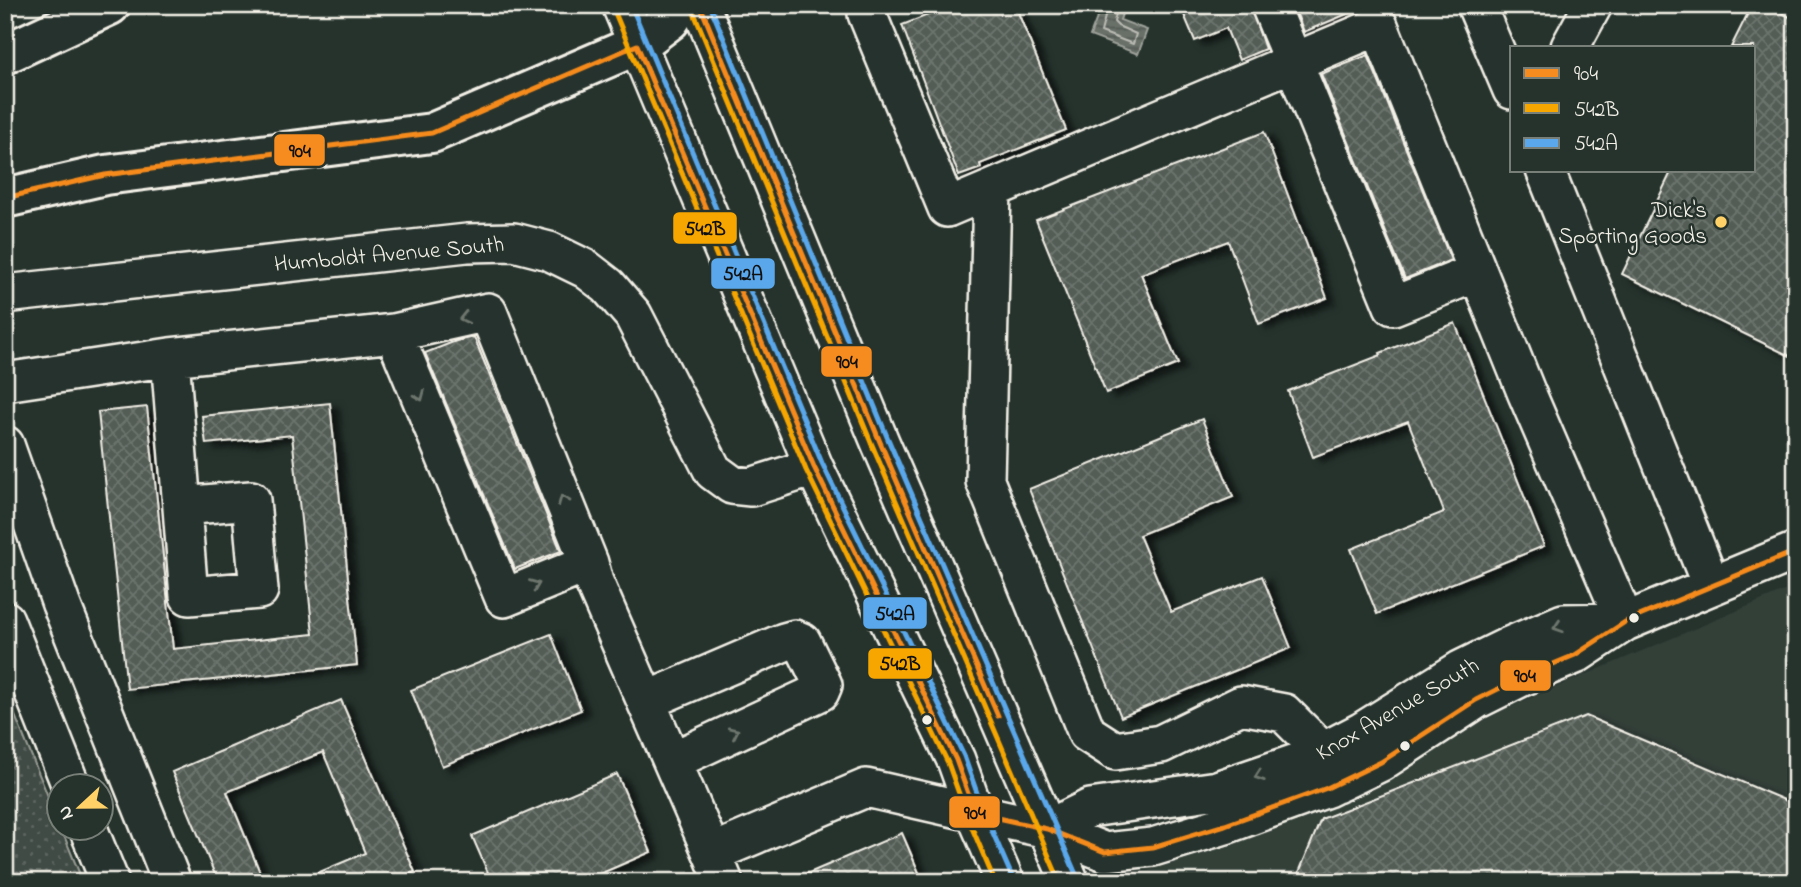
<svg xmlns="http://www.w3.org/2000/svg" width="1801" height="887" viewBox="0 0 1801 887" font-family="'Indie Flower',sans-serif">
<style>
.built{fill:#333f39}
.park{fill:url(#park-dots);stroke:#9a9e96;stroke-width:2}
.water{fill:url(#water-rules);stroke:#9fa39b;stroke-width:2}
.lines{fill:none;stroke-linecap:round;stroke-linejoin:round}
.shore{stroke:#bcbdb5;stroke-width:2}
.building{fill:url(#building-cross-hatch);stroke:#f4f1e8;stroke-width:2;filter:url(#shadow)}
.minor-casing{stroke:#f4f1e8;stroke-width:42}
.highway-casing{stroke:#f4f1e8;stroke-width:44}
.minor{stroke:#26332d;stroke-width:37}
.highway{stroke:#26332d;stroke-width:38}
.bus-1-casing{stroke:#26332d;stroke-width:10}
.bus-2-casing{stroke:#26332d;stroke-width:10}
.bus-3-casing{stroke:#26332d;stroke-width:10}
.bus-1{stroke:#f68b1f;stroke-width:5}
.bus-2{stroke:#f7a600;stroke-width:5}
.bus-3{stroke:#5aa8eb;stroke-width:5}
.oneway{stroke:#6e766e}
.poi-dot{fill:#ffd166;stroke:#26332d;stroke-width:2.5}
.bus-dot{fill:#f4f1e8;stroke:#26332d;stroke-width:2.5}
.labels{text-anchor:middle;stroke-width:5;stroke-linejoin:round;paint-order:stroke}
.poi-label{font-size:23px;fill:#f4f1e8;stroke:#26332d;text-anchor:end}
.street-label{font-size:23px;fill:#f4f1e8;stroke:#26332d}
.line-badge{stroke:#26332d;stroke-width:2.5}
.pale-badge-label{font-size:19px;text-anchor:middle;font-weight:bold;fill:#111}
</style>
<defs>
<pattern id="park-dots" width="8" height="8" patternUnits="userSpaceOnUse" patternTransform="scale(1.75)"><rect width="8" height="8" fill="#414b45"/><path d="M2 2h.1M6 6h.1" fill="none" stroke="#5d6560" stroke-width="1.8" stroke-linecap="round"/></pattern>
<pattern id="water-rules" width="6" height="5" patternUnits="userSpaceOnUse" patternTransform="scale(1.75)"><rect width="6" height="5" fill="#676f68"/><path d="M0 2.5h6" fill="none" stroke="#565a55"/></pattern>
<pattern id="building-cross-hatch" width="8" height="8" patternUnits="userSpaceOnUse" patternTransform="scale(1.75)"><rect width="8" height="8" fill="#525c55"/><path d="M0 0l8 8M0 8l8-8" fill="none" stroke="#6c746d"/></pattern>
<filter id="shadow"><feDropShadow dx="8" dy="4.5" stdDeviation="3.5" flood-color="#0009"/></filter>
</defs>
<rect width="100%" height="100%" fill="#26332d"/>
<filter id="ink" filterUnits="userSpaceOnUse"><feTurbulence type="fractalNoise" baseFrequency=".0143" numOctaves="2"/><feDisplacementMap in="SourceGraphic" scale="14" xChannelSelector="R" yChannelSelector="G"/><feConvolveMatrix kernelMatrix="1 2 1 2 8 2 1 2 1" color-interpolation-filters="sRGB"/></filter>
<g filter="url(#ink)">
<path class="built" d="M1796,586V882H1119L1339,797L1509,707Z"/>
<path class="park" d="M5,691L83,882H5Z"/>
<path class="water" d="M1102,5H1125L1120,20L1147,30L1138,54L1090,36Z"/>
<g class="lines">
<path class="shore" d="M1108,5L1101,32L1133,44L1136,34L1118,26L1114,22L1118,5"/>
</g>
<path class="building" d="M954,5H1015L1066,130L980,164L981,168L959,176L902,25Z
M1180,5H1250L1265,49L1239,60L1226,28L1195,41Z
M1293,5H1366V6L1304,32Z
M1752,5H1766L1796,20V359L1622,274L1672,170H1754V47H1731Z
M1368,55L1451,260L1405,279L1321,74Z
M1264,132L1327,298L1259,324L1228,241L1141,274L1178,364L1106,393L1036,220Z
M1455,323L1544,546L1377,614L1351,549L1444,512L1408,421L1313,457L1288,391L1381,355L1380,353Z
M474,337L561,551L515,569L425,353L456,341Z
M330,403L357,665L127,689L98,412L147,407L173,649L313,634L292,435L206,444L202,416Z
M1202,419L1233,497L1139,535L1171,612L1262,576L1291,648L1121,717L1029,489Z
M551,634L581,710L442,766L411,690Z
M341,700L415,872L392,882H296L365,853L323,752L227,792L264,882H218L172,772Z
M1586,716L1796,805V882H1295L1321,819Z
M617,774L651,852L581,882H492L472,836Z
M902,833L923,882H788Z"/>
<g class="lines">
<g class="minor-casing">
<path id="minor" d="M621,5L814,467L956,760L975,813L1005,882
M700,5L880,442L1070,882
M1270,5L1393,306L1478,272
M1476,5L1512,90
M867,14L947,208L992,189
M1570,47L1593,5
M1545,170L1711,585
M5,294L467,243L514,242L549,251L586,269L608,286L633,315L713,471L732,485L751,487L814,467
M394,333L504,598L589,563
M170,357L189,596L259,590L251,500L182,506
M5,382L170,357L394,333L488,312L589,563L594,582L712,853
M5,445L61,604L172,882
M5,620L71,786
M646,701L784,642L795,639L802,642L823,685L820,692L672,761
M1336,784L1323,752L1284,713L1241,705L1161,744L1115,751L1087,733L985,481L992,189L1379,26L1527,394L1625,622
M88,828L110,882
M1047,829L1090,808L1217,790L1311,758L1361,732L1462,669L1509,646L1563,623L1625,622
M724,882L712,853L866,788L1047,829L1105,852L1153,847L1225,825L1327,788L1381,762L1476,700L1522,677L1575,655L1625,622L1796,551"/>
</g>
<g class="highway-casing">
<path id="highway" d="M5,54L110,5
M5,198L105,175L432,133L637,45L670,20L680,5"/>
</g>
<use href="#minor" class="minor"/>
<use href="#highway" class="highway"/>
<g class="bus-1-casing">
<path id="bus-1" d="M700,5L880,442L998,716
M5,198L105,175L432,133L637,45L814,467L956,760L975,813L1047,829L1105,852L1153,847L1225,825L1327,788L1381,762L1476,700L1522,677L1575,655L1625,622L1796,551"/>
</g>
<g class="bus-2-casing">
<path id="bus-2" d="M613,8L806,470L948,763L967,816L995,882
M692,8L872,445L1060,882"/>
</g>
<g class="bus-3-casing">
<path id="bus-3" d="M631,5L822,463L964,756L983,810L1013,879
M710,5L888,439L1078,879"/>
</g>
<use href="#bus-1" class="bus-1"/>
<use href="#bus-2" class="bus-2"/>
<use href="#bus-3" class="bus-3"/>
</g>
<defs><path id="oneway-chevron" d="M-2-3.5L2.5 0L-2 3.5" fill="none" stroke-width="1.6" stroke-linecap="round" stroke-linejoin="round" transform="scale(1.75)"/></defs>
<g class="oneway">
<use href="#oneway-chevron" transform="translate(464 318) rotate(167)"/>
<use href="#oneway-chevron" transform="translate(420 396) rotate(67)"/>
<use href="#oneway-chevron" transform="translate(563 500) rotate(-112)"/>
<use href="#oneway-chevron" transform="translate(535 585) rotate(-22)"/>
<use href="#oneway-chevron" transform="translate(1558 627) rotate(162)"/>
<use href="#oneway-chevron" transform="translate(734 732) rotate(-25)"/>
<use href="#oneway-chevron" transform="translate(1259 776) rotate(161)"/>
</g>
</g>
<circle class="poi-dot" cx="1721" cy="222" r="7"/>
<g class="bus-dot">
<circle cx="1634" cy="618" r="6"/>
<circle cx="927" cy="720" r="6"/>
<circle cx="1405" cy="746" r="6"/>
</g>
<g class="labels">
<g class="poi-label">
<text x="1707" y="217">Dick's<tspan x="1707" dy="26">Sporting Goods</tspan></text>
</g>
<g class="street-label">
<text transform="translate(389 253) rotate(-5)" y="8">Humboldt Avenue South</text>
<text transform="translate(1397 708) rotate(-30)" y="8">Knox Avenue South</text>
</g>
</g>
<g class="line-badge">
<rect x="273" y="133" width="53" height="34" rx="7" fill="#f68b1f"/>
<rect x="672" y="211" width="66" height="34" rx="7" fill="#f7a600"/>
<rect x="710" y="257" width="66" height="33" rx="7" fill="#5aa8eb"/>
<rect x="820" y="345" width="53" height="33" rx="7" fill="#f68b1f"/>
<rect x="862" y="596" width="66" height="34" rx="7" fill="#5aa8eb"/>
<rect x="867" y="647" width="66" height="33" rx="7" fill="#f7a600"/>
<rect x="1499" y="659" width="53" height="33" rx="7" fill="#f68b1f"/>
<rect x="948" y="795" width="53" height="34" rx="7" fill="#f68b1f"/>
</g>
<g class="pale-badge-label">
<text x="300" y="157">904</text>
<text x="705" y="235">542B</text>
<text x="743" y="280">542A</text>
<text x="847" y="368">904</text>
<text x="895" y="620">542A</text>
<text x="900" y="670">542B</text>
<text x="1525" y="682">904</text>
<text x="975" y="819">904</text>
</g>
<rect width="1801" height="887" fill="none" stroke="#26332d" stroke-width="28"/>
<rect x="14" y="14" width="1773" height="859" fill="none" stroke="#f4f1e8" stroke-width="2.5" filter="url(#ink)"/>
<rect x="1510" y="46" width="245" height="126" fill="#26332d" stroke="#787f78" stroke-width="2"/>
<rect x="1524" y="68" width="35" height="10" fill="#f68b1f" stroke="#787f78" stroke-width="2"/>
<text x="1574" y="80" font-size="21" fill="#f4f1e8">904</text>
<rect x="1524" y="103" width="35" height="10" fill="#f7a600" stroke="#787f78" stroke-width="2"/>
<text x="1574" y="116" font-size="21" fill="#f4f1e8">542B</text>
<rect x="1524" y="138" width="35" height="10" fill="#5aa8eb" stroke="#787f78" stroke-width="2"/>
<text x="1574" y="150" font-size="21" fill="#f4f1e8">542A</text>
<g transform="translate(80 807) rotate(248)"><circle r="33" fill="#26332d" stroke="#787f78" stroke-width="2"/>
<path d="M0-5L12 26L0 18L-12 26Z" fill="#ffd166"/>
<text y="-10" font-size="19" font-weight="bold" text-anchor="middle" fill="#f4f1e8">N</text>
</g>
</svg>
